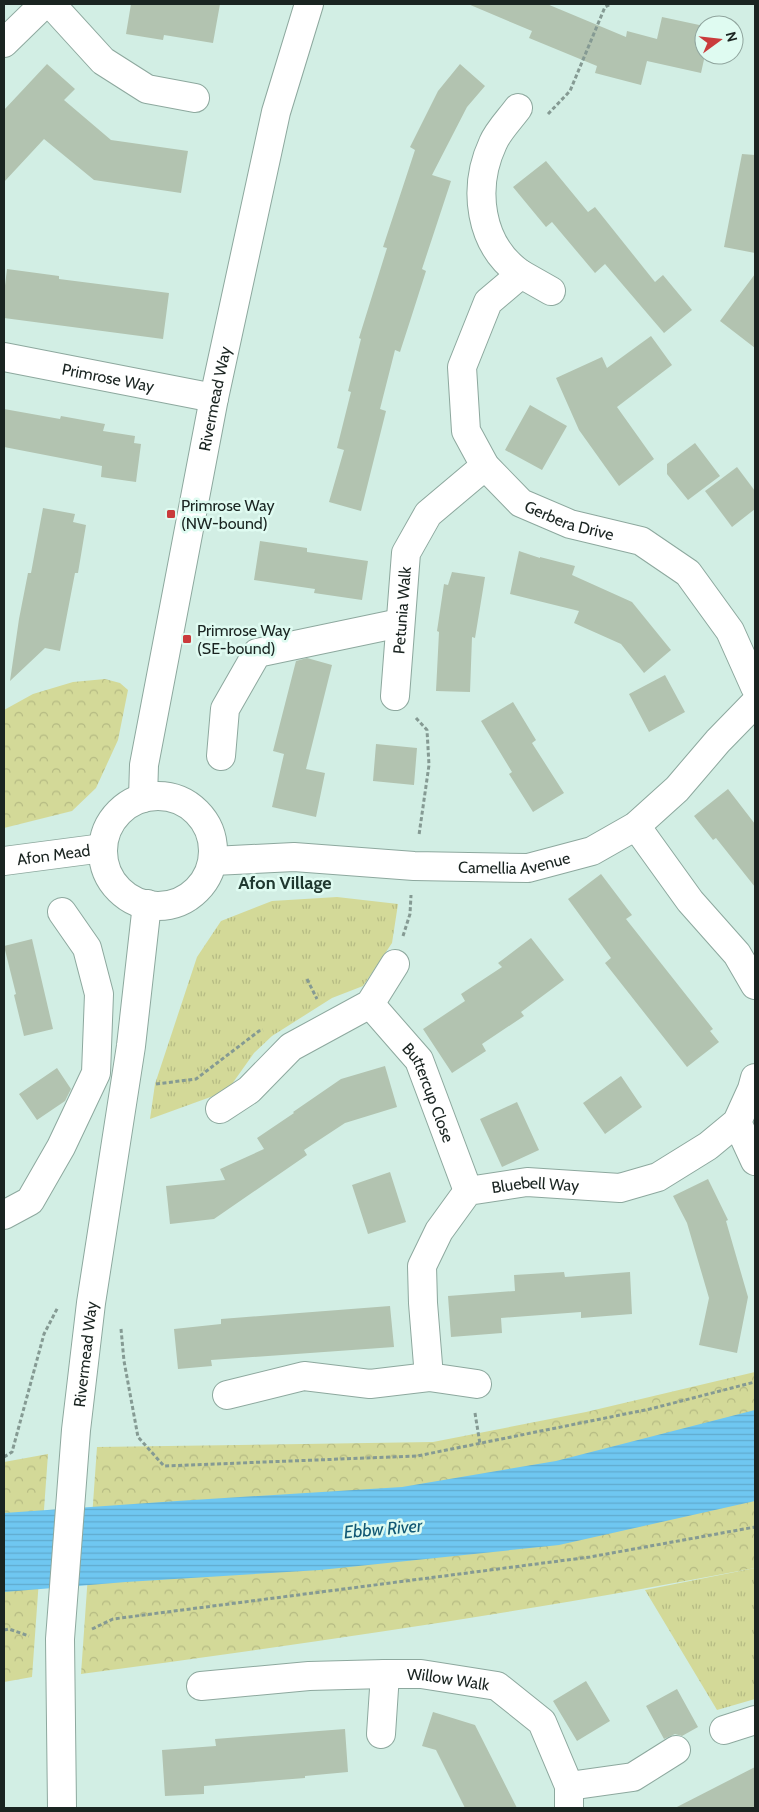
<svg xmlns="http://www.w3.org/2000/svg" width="759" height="1812" viewBox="0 0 759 1812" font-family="Cabin,sans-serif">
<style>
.forest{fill:url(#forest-crowns)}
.park{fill:url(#park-tufts)}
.water{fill:url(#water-rules)}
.building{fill:#b2c3b0}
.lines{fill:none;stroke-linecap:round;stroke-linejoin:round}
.minor-casing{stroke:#8da89e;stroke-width:30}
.path{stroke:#859a93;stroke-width:3;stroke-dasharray:4 2.5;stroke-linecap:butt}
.minor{stroke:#fff;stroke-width:28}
.poi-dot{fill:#ca3b3c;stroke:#dffbf1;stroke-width:2}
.labels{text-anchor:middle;stroke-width:5;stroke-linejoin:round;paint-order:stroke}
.street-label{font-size:16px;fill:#1a2421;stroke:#dffbf1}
.poi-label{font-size:16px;fill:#1a2421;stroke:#dffbf1;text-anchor:start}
.neighbourhood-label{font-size:18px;font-weight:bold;fill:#203830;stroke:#dffbf1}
.water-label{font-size:18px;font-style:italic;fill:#115874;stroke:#dffbf1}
</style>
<defs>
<pattern id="forest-crowns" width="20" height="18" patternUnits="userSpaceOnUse" patternTransform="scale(1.25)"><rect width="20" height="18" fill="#d3d998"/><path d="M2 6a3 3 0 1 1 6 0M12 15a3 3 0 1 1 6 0" fill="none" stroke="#b5ba83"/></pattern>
<pattern id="park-tufts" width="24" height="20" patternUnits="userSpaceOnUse" patternTransform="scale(1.25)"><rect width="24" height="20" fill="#d3d998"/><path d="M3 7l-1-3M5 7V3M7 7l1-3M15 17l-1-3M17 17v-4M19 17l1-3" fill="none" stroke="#b5ba83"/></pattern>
<pattern id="water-rules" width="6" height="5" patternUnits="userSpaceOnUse" patternTransform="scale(1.25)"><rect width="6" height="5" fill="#6fc7f1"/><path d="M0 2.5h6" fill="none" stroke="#60abce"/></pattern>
</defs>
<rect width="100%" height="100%" fill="#d2eee4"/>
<path class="forest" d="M105,679L120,683L128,690L118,740L96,788L72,811L4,828V710L33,694L73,682Z
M755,1372V1568C532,1611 306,1644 81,1674L97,1447L433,1442L586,1412Z
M48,1454L32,1677L4,1682V1462Z"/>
<path class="park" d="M337,897L398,904L392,943L363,986L332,998L272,1036L254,1053L227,1091L150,1119L155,1084L197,957L221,921L272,901Z
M755,1568V1699L717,1710L645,1590Z"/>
<path class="water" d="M755,1410V1501L559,1545L320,1570L126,1582L4,1592V1513L177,1501L402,1487L556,1461Z"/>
<path class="building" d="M131,4H220L213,43L164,35L163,40L126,34Z
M468,4H547L626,37L627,31L657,39L662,17L704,26V55H705L701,73L647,61L641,85L595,73L597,66L529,38L532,31Z
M47,64L75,89L64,100L111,140L188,151L181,193L94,180L44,139L4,182V110Z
M460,64L485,86L467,107L432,175L451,181L422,269L426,271L411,318L400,352L395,350L380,409L386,411L361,511L329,502L344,450L337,448L351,392L348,391L361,339L359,338L387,248L383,247L415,150L410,147L438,91Z
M742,154L755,155V253L724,247Z
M546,161L588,212L595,207L655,282L663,275L692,310L664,333L605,264L595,273L552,222L546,227L513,187Z
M7,269L59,276V279L169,293L163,339L4,318V294Z
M755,274V348L720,321Z
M651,336L672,365L617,407L654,459L619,486L579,430L556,378L602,357L607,368Z
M530,405L567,426L542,470L505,450Z
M4,409L60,419L61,416L105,424L103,431L135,436L134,443L141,444L136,482L101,477L102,466L4,447Z
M695,443L720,476L688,500L667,474V464Z
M737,467L755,491V509L732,527L705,491Z
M43,508L75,514L73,522L86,525L78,573H75L60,651L45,648L10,681L19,619L28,573H31Z
M260,541L307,548V552L368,561L362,600L314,593L315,589L254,580Z
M519,551L540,558V557L575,566L572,575L632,602L671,650L644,673L621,644L574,623L579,611L510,594Z
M452,572L485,577L475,638L472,637L470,692L436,691L439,632L437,631L444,584L448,585Z
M307,658L332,665L306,769L325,773L316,817L272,807L284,754L273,751L296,661Z
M665,675L685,712L649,732L629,694Z
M513,702L536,740L532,743L564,793L533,812L509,774L512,772L481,721Z
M376,744L417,748L414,785L373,781Z
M728,789L755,824V887L716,838L713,840L694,816Z
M601,874L632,915L626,919L713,1029L710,1031L719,1042L687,1067L605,963L611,958L568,899Z
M531,938L564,980L521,1012L524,1016L482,1044L486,1051L452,1073L423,1029L465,1001L461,994L502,967L498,963Z
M32,939L53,1029L24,1036L14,995L16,994L4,946Z
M385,1066L397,1107L345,1123L304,1150L307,1155L214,1219L170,1224L166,1186L225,1180L220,1169L264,1149L257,1138L294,1113L293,1112L341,1079Z
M57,1068L71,1089L65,1101L37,1120L19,1094Z
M621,1076L642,1107L605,1134L583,1103Z
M517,1102L539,1150L502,1167L480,1119Z
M390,1172L406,1222L368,1234L352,1185Z
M708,1179L728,1220L726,1221L748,1297L737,1353L699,1345L709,1298L687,1223L673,1196Z
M564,1272L565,1277L630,1272L632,1314L581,1318V1312L501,1318L502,1333L451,1337L448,1296L515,1291L514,1275Z
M390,1306L394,1347L211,1360L212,1366L178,1369L174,1329L221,1324V1319Z
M586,1681L610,1721L577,1741L553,1701Z
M677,1689L698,1727L682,1736L675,1734L664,1739L646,1706Z
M433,1712L475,1725L517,1808H465L436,1750L422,1746Z
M345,1729L348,1772L305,1776V1778L204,1786V1794L165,1796L162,1750L216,1746L215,1739Z
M755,1767V1808H675Z"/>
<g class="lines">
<g class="minor-casing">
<g id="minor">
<path d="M51,4L103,61L147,89L195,98"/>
<path d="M4,43L44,4"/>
<path d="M518,108C510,119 498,131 493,143C472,188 479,245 521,274"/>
<path id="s1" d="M551,291L521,274L488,302L462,367L466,431L485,466L521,503L570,524L641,541L688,573L730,631L755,687"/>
<path id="s2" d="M4,357L214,398"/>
<path id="s3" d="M395,696L406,553L428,514L485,466"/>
<path d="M221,756L225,709L257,653L400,623"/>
<circle cx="158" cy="851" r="55"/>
<path id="s4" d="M143,798L144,765L214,398L276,112L309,4"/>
<path d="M636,826L690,901L737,954L755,985"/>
<path id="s5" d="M4,861L103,848"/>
<path id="s6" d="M213,861L294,857L414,866L528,868L592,851L636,826L677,789L718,741L755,703"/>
<path id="s7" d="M370,1004L419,1060L468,1191"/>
<path d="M220,1109L249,1090L291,1047L370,1004L395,964"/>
<path d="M737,1122L755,1161"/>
<path d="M4,1215L30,1201L61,1147L96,1073L99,994L87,948L62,912"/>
<path id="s8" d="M477,1384L429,1377L423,1303L422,1266L439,1231L468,1191L527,1182L620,1188L658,1177L708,1146L737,1122L752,1089L755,1078"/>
<path d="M227,1395L304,1376L370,1384L429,1377"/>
<path id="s9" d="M201,1686L309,1676L385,1674H421L497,1686L542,1722L569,1786V1808"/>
<path d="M724,1730L755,1720"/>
<path d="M381,1734L385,1674"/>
<path d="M569,1786L633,1777L676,1750"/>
<path id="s10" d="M62,1808L60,1639L76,1430L91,1303L131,1046L147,904"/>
</g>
</g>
<path class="path" d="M548,114L570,91L605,7L611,4
M416,718L427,730L429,765L419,835
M403,936L410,914L411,895
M307,979L317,999
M156,1084L196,1079L259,1031L263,1030
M121,1329L124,1361L138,1437L164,1466L417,1456L650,1409L755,1382
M475,1413L480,1444
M4,1457L12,1452L44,1334L58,1307
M92,1629L113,1619L590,1557L755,1527
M4,1630L9,1629L29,1636"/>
<use href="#minor" class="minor"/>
</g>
<g class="poi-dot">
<rect x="166" y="509" width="10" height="10" rx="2.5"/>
<rect x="182" y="634" width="10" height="10" rx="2.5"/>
</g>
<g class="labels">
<g class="street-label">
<text dy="6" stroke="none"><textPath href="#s2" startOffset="106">Primrose Way</textPath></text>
<text dy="6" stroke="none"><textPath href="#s4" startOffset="406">Rivermead Way</textPath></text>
<text dy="6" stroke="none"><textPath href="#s1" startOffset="355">Gerbera Drive</textPath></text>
<text dy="6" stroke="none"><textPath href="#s3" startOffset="86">Petunia Walk</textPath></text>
<text dy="6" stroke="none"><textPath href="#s5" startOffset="50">Afon Mead</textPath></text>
<text dy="6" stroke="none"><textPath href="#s6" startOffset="302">Camellia Avenue</textPath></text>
<text dy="6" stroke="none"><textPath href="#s7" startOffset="108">Buttercup Close</textPath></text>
<text dy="6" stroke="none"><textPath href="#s8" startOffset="316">Bluebell Way</textPath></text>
<text dy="6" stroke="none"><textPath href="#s10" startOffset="455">Rivermead Way</textPath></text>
<text dy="6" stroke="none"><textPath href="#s9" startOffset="248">Willow Walk</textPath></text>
</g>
<g class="poi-label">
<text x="181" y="511">Primrose Way<tspan x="181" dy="18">(NW-bound)</tspan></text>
<text x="197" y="636">Primrose Way<tspan x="197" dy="18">(SE-bound)</tspan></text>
</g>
<g class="neighbourhood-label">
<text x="285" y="889">Afon Village</text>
</g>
<g class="water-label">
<text transform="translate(383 1529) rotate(-5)" y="6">Ebbw River</text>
</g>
</g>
<rect width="759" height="1812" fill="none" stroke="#1a2421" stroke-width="10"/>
<g transform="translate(719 40) rotate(75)"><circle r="24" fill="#dffbf1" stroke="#90a59e"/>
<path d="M0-4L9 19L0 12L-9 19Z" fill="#ca3b3c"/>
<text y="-8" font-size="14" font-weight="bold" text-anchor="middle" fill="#1a2421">N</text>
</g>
</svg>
